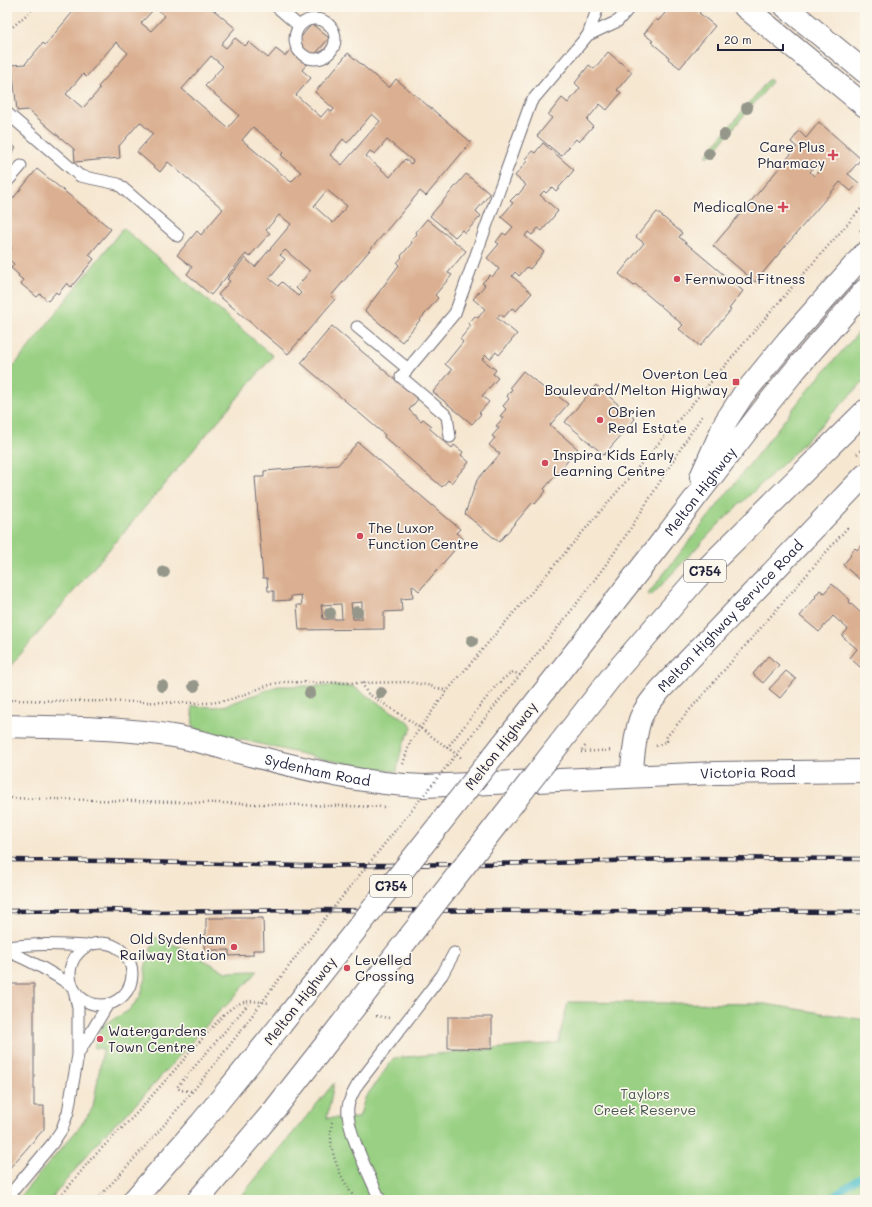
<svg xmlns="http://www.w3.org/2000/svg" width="872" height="1207" viewBox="0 0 872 1207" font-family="Mali,sans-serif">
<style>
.green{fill:#99d083;stroke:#5e795f}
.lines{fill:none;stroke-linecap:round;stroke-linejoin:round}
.stream{stroke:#53c0cc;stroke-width:6}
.building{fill:#dbb092;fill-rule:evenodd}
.lane-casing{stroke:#6c6770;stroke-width:13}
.street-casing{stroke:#6c6770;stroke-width:24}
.secondary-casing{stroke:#6c6770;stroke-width:24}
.highway-casing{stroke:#6c6770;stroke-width:24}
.path{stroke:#6c6770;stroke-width:2.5;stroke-dasharray:1 3;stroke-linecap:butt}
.lane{stroke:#fff;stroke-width:11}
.street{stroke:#fff;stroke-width:22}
.secondary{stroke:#fff;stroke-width:22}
.highway{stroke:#fff;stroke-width:22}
.rail-casing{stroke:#22223b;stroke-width:4.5}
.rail{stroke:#fbf7ec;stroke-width:3;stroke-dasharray:9;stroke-linecap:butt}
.highway-bridge-casing{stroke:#6c6770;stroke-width:24;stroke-linecap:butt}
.path-bridge{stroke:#6c6770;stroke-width:2.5;stroke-dasharray:1 3;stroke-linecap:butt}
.highway-bridge{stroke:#fff;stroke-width:22}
.tree{fill:#95978b}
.poi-dot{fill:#d1495b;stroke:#fbf7ec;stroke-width:1.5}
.labels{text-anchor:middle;stroke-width:3.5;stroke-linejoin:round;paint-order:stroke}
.shield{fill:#fbf7ec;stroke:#636270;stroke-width:1}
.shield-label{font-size:13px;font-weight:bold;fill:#22223b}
.poi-label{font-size:14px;fill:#22223b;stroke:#fbf7ec;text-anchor:start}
.street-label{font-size:14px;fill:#22223b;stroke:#fbf7ec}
.park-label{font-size:14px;fill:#465651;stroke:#fbf7ec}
</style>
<rect width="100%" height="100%" fill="#fbf7ec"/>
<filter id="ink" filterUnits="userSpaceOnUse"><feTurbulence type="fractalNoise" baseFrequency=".025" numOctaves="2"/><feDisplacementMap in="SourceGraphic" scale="8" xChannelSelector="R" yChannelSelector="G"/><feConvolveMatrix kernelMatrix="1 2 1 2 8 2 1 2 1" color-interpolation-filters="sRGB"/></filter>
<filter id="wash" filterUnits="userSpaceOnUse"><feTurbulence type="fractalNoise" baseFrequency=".012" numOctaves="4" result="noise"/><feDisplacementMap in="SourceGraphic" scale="16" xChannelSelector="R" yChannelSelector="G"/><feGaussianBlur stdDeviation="0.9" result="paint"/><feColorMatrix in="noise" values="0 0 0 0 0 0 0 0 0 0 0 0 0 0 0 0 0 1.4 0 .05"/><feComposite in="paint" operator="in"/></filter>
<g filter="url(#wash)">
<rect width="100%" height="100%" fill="#f6e7d1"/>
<path class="green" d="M769,79L772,81L767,88L714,151L708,157L706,155Z
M123,228L273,356L7,670V375Z
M865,325V380L790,457L720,523L651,596L648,594L807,391Z
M278,686H352L410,723L412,728C403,742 399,755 397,772L327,760L193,728L192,706L215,707L227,705Z
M155,937L180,947L226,972L258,971L225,1007L224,1006L136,1104L103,1136L50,1200H17L79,1128L90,1112L93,1107L103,1049L94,1048L96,1040L103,1025L128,1011L140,997L146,978L145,968Z
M568,1002L765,1004L865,1020V1200H238L334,1083L327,1118H359L365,1098L394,1058L558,1043Z"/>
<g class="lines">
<path class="stream" d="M827,1200L865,1174"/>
</g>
<g id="blocks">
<path class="building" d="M77,7H210L235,28L221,44L226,48L235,38L245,46L249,42L268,58L276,49L285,56L312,24L329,38L302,70L311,78L296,95L321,117L328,109L332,112L334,109L315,92L348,53L389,88L396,79L471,142L426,196L420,191L331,296L335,299L288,354L218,295L230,281L227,279L245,258L255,267L291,224L279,215L266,230L270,233L249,257L246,254L211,295L187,274L192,267L177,255L197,231L201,235L223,209L168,162L160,172L137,152L153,134L140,122L119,146L120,158L75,162L74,149L28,110L17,111L12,65L25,64L43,43L45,45ZM155,8L165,16L151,31L141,23ZM116,42L128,53L98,87L100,89L83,108L66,94L83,74L86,77ZM211,56L223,66L205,86L239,115L228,128L182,89ZM372,114L380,121L342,165L330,155L343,139L347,143ZM253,127L284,152L281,155L301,172L291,182L242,140ZM387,140L413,161L411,164L405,159L390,177L366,156L370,151L375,154ZM327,190L347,206L333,223L314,206ZM285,250L310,271L296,288L301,293L298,296L282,282L278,286L269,278L285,259L280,255Z
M662,7H700L703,9L699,13L715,26L680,68L668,59L669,57L651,42L653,41L644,34L656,19L658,21L665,13L660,9Z
M608,52L632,72L617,90L621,93L607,110L600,104L587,120L593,126L579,142L576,139L561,156L537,136L552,118L548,115L562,98L568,103L580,88L575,83L589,65L594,69Z
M819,122L861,159L848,174L859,183L851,191L840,182L755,282L713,246L797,147L791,142L799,131L806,138ZM816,164L821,168L814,176L810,172Z
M7,140L16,148L7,159Z
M543,143L574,170L556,191L552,187L546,193L544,191L540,195L558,211L542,231L538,228L532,235L528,232L525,236L544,252L530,269L527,267L519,276L515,272L512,276L532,293L516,311L512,308L504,317L500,314L497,318L517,334L499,355L496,352L490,359L486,355L482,359L496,370L493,374L498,378L482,396L489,402L479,413L481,414L472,424L433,392L452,370L445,364L463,342L460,339L471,326L468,324L475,316L478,318L485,309L473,299L485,285L482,283L490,275L492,277L499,269L487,258L499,244L496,242L503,233L506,235L513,227L501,217L513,203L510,201L517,194L518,195L526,185L515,176L527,161L525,159L532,151L535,153Z
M37,169L111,229L89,255L94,259L71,287L67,283L58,294L56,292L48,301L40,294L37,297L21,284L23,280L18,276L19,275L11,268L14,264L7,258V254L12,248L7,244V198L11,201Z
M466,174L490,194L476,211L481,216L465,233L462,230L455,237L430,216Z
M657,212L682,233L679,237L743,291L729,309L731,310L700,346L679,329L683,325L635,284L634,286L619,274L644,243L636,237Z
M427,219L466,251L448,273L452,275L435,295L438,298L402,342L365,311L399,265L397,263L402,257L401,256L412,243L411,241L417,234L416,232Z
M332,326L418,399L409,410L421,421L423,419L432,426L429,428L452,448L454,445L463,452L461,455L469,462L451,483L448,480L442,487L384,437L385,435L301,363Z
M523,371L551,394L553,392L568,404L550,425L578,449L544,489L546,491L535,504L533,502L499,542L465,514L477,480L500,454L489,445L495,438L492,436L499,428L496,426L503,418L500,416L506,409L503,406L509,399L507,396L512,389L510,387Z
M596,385L635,419L604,455L565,422Z
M358,442L460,529L456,533L464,539L419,591L412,585L413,598L401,599L402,611L384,612V629L299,630L297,605H302L301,595L291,596V600L274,601V591H268L267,578H263L255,477H264V471L338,465ZM362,602V619H353L351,603ZM341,604L342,619H323L321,605Z
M865,540V584L843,565L851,555L850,554L855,548L857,550Z
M832,584L850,600L849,602L862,614L864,612L865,613V661L860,667L850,658L857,649L842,636L848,629L833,616L819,632L800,616L816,597L815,596L820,590L824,593Z
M768,656L779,665L763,683L753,674Z
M786,671L796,679L780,698L769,689Z
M206,918H263L264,950H253V955L229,956V950H204V935L206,934Z
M7,984H34V1106H44V1129L7,1171Z
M448,1017H492V1049L448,1048Z"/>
</g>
</g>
<g filter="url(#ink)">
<use href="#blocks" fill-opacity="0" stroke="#6c6770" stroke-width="1"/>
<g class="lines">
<g class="lane-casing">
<path id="lane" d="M277,7L299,26
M295 39a20 20 0 1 1 40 0a20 20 0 1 1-40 0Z
M588,35L598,7
M7,113L80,176L118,184L178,236
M7,182L21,166
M357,327L408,369
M450,437L447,416L401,377L455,313L531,102L588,35L618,21L630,7
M70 974a31 31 0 1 1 62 0a31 31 0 1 1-62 0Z
M7,947C34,943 60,944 87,946
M7,951C31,961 52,972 73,987
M78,1054L108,1004
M7,1198L52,1144L62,1129L68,1112L78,1055V1008L74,991
M380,1200C371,1178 345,1129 348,1107C349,1099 354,1091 358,1084L442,975L454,953"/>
</g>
<g class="street-casing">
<g id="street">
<path id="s1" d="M7,726C62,728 118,727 173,736C198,740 222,748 246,754C305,769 363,784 424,786L716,773L865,771"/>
<path id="s2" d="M631,776C633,760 635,731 641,717C646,706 653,698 661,689L865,475"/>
</g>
</g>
<g class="secondary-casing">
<path id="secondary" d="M745,7L865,106
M786,7L865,72"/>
</g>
<g class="highway-casing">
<g id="highway">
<path d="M701,477L726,421L743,395L788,340L865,253"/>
<path d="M560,743L612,676L696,579L865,411"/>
<path id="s3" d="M502,745L656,549L766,406L796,369L865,290"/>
<path d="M134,1200L201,1123L280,1026"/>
<path d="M198,1200L275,1109L340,1026"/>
</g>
</g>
<path class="path" d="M7,32L35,7
M860,231L865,226
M857,454L865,446
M362,683L367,693L409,720L463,759
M7,700L210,703C217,702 224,701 231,699C250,694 266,683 286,682L362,683L407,682L427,685L447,691
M467,741C514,681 564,623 609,560C642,514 670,463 702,416
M656,746L667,741L666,738L668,735L848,527
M447,748L495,687L503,679L513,672L520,675
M581,752L612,750
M403,764L410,742L447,691L786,294L865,204
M7,798L387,807
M376,1016L389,1018
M191,1091L180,1090L177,1087L250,1002
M332,1122C327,1151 340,1177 356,1200
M58,1200L91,1159L135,1115L223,1015C242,999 246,1000 270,1003
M96,1200C149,1144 199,1086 245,1025"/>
<use href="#lane" class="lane"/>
<use href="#street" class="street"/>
<use href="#secondary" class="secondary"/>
<use href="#highway" class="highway"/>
<g class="rail-casing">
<path id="rail" d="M7,860L107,861L302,866L551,863L698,858L865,859
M7,911L108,910L156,912L303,910L865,912"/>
</g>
<use href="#rail" class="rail"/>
<g class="highway-bridge-casing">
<path id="highway-bridge" d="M280,1026L502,745
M340,1026L560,743"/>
</g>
<path class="path-bridge" d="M582,750L587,744
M245,1025L322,922L467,741"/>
<use href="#highway-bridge" class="highway-bridge"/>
</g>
<g class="tree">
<circle cx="747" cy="108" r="6"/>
<circle cx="724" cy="135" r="6"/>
<circle cx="709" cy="154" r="6"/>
<circle cx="164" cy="572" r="6"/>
<circle cx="357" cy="612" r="6"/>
<circle cx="330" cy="613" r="6"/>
<circle cx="472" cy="641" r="6"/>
<circle cx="162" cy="686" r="6"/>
<circle cx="194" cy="686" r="6"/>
<circle cx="310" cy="693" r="6"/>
<circle cx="381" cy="693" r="6"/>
</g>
</g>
<g class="poi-dot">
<path d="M831 149h4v4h4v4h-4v4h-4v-4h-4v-4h4z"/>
<path d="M781 201h4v4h4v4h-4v4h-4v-4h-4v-4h4z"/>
<circle cx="677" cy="279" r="4"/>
<rect x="732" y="378" width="8" height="8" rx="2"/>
<circle cx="600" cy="420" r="4"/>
<circle cx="545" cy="463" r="4"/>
<circle cx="360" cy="536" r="4"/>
<circle cx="234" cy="947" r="4"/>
<circle cx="347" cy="968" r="4"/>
<circle cx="100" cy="1039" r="4"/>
</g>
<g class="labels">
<g class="shield">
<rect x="684" y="560" width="42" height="22" rx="3"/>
<rect x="370" y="875" width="42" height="22" rx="3"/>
</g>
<g class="shield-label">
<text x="705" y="576">C754</text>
<text x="391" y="891">C754</text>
</g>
<g class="poi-label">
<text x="825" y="152" text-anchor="end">Care Plus<tspan x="825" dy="16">Pharmacy</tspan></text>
<text x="774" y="212" text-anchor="end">MedicalOne</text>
<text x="685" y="284">Fernwood Fitness</text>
<text x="728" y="379" text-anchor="end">Overton Lea<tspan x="728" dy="16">Boulevard/Melton Highway</tspan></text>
<text x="608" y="417">OBrien<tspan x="608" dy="16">Real Estate</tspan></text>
<text x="553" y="460">Inspira Kids Early<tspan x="553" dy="16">Learning Centre</tspan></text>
<text x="368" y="533">The Luxor<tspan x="368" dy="16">Function Centre</tspan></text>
<text x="226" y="944" text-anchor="end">Old Sydenham<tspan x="226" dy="16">Railway Station</tspan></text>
<text x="355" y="965">Levelled<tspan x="355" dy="16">Crossing</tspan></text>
<text x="108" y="1036">Watergardens<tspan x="108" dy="16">Town Centre</tspan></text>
</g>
<g class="street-label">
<text dy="5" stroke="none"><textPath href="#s3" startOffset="322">Melton Highway</textPath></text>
<text dy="5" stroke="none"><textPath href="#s2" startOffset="195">Melton Highway Service Road</textPath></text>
<text transform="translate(501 746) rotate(-52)" y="5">Melton Highway</text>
<text dy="5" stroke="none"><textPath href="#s1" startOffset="315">Sydenham Road</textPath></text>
<text dy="5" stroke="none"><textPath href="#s1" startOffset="747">Victoria Road</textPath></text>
<text transform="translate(300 1001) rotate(-52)" y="5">Melton Highway</text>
</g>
<g class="park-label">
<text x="645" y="1099">Taylors<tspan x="645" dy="16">Creek Reserve</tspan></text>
</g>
</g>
<rect width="872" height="1207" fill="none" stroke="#fbf7ec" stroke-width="24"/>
<path d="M718 44v6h65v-6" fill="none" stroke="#22223b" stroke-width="2"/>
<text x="724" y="44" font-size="12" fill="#22223b" stroke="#fbf7ec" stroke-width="3" paint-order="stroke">20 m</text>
</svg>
